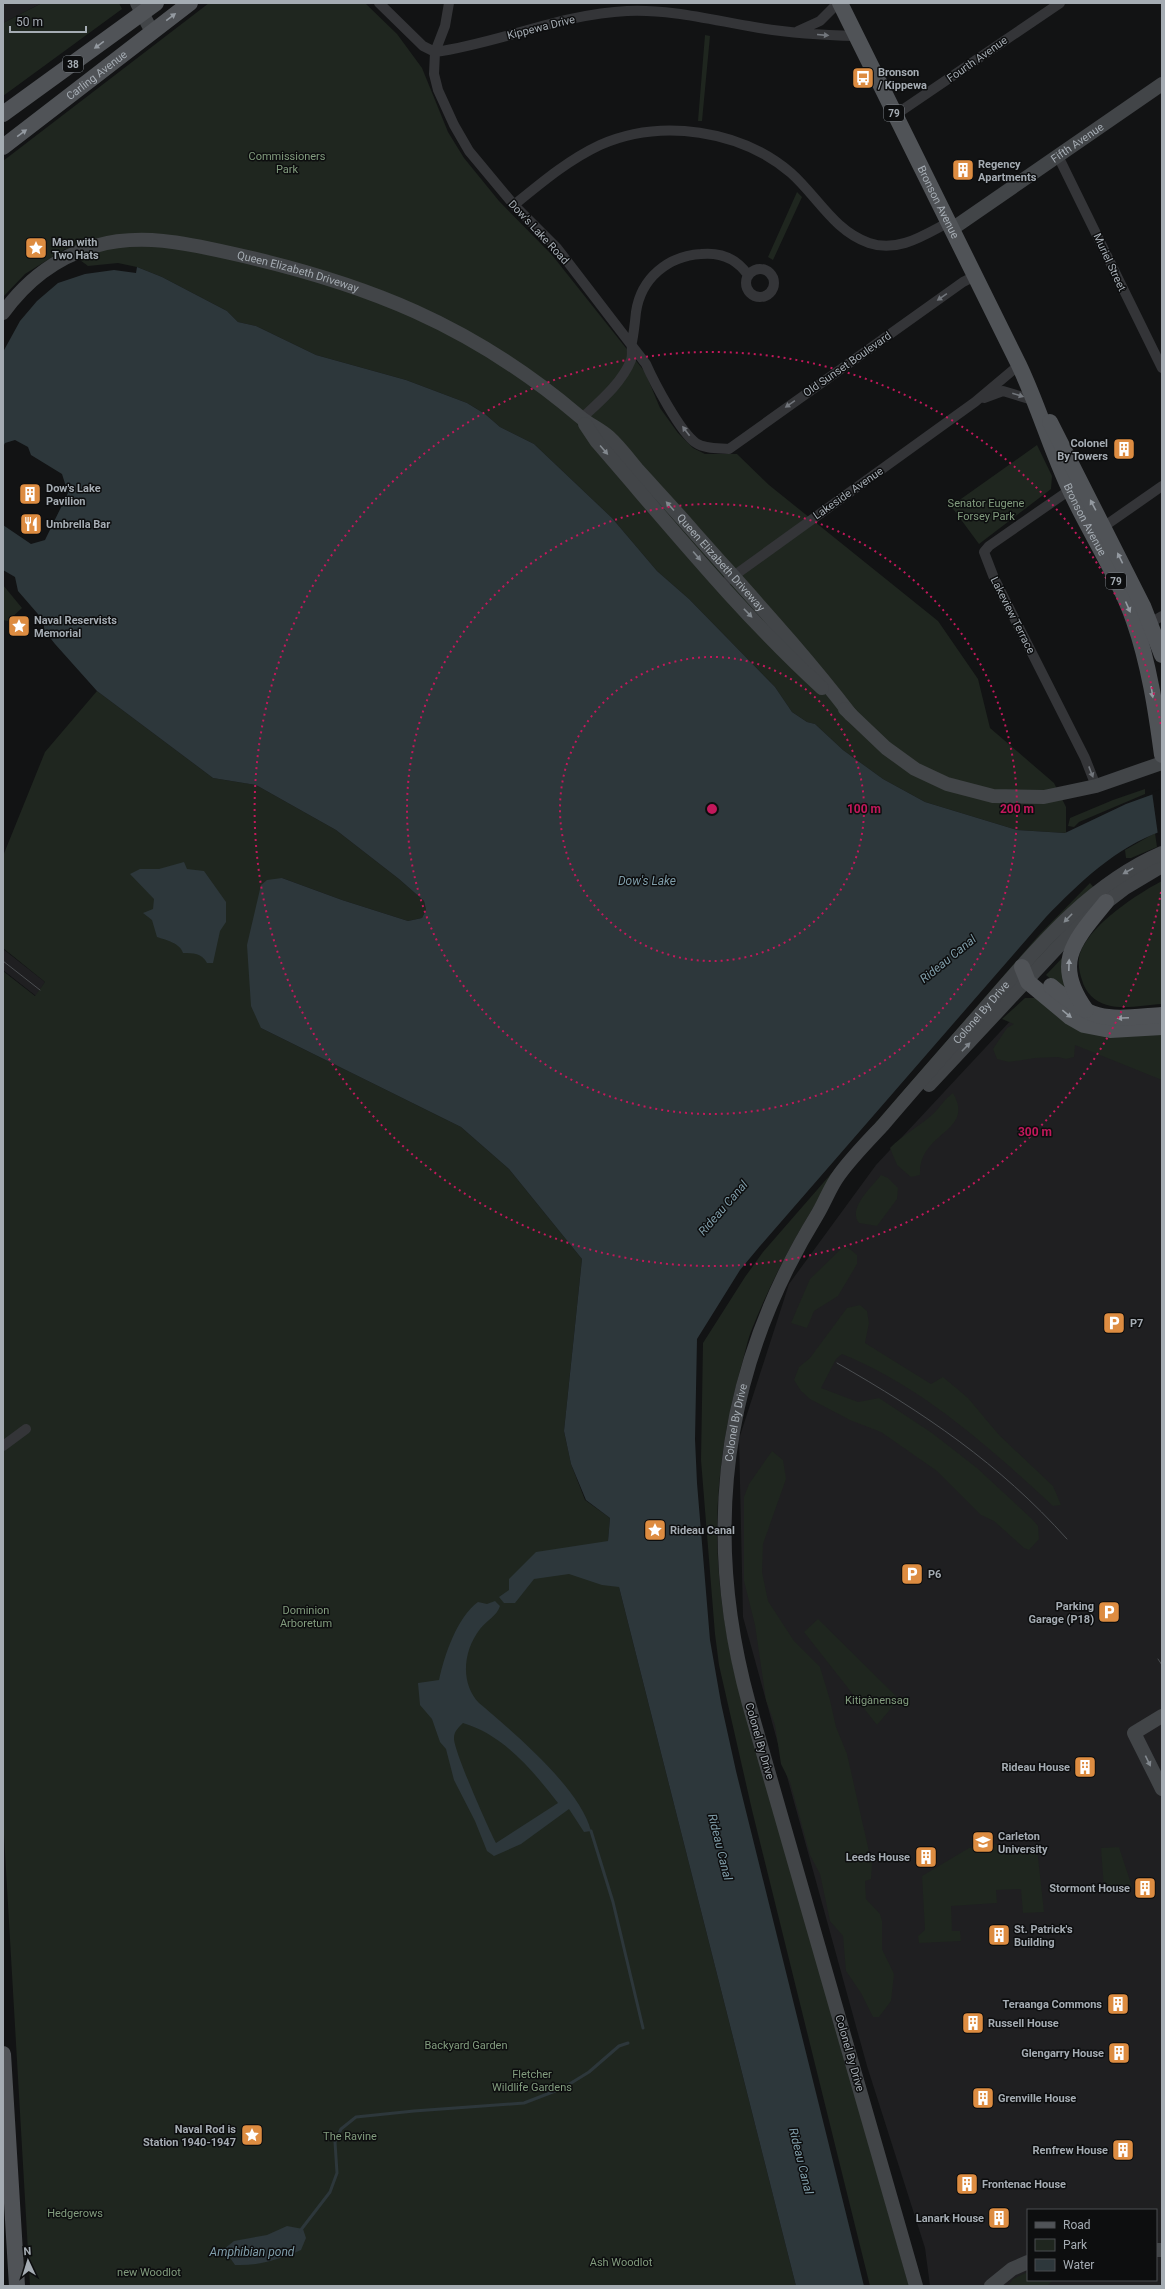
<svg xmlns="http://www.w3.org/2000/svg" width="1165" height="2289" viewBox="0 0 1165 2289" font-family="Roboto,sans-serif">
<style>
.built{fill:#1f1f21;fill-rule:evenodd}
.green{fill:#1f261f}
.water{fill:#2d373b;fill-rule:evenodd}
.pier{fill:#121314}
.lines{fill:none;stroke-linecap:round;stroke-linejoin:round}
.stream{stroke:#2d373b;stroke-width:3}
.street{stroke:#343538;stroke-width:10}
.secondary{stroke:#424548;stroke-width:14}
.primary{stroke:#505357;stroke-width:16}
.tram{stroke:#4b4e51;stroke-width:1}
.oneway{fill:#949aa1}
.oneway2{fill:#72767c}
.oneway3{fill:#82888e}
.ring{fill:none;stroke:#c2185b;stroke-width:2;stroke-dasharray:2 4}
.labels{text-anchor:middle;stroke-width:3;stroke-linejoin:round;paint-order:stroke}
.shield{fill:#0d0e0f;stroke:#777d82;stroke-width:1}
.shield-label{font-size:10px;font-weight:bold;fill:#a5acb3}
.street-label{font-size:11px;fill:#a5acb3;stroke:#0d0e0f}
.poi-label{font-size:11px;font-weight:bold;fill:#a5acb3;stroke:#0d0e0f;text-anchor:start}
.park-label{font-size:11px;fill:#829c7e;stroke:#0d0e0f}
.water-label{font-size:12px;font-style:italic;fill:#809eaa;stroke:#0d0e0f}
.centre{fill:#c2185b;stroke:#0d0e0f;stroke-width:2}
.ring-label{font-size:12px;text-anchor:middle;font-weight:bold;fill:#c2185b;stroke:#0d0e0f;stroke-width:3;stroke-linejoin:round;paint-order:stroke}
</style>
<rect width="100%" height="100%" fill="#121314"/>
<path class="built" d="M3,3H42L3,23Z
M3,949L45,982L36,996L3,970Z
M1027,1003L1162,1067V2286H930L925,2248L867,2066L743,1617L739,1439L789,1284L876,1165ZM1028,2210H1156V2280H1028Z"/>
<path class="green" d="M42,3H119L122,9L3,96V23Z
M209,3H365L397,34L422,68L448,132L464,158L499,201L552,255L645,372L660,408L678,433L693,448L705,454H737L769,485L938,621L978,679L990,728L1054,783L1066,807V833L1017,830L925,802L883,779L843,750L815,724L807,722L792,712L775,687L689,599L657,571L612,518L534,444L500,427L485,414L467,403L406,380L316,355L256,326L238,322L227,311L162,277L137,267L118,263L88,266L65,249L25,274L3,297V161Z
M705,35L710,36L702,121H698Z
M797,192L802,197L773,260L768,257Z
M1037,445L1052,476L1051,489L979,544L951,506Z
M3,585L22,608L8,621L3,620Z
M97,691L213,778L256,785L336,830L399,879L424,901L426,910L422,918L408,921L342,900L282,878L261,1028L461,1127L509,1169L582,1259L564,1431L571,1464L585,1500L610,1518L608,1541L619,1587L796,2286H30L3,1818V971L35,996L45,982L3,948V856L45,752Z
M1145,789V794L1079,822L1074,827L1068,826L1070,818L1113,800Z
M1155,833L1157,847L1131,858H1126L1125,850Z
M1162,881V1004C1145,1005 1123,1010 1107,1005C1095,1002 1085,992 1082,980C1080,974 1078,966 1079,959C1083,929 1137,894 1162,881Z
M1090,883L1095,889L823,1192C795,1236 771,1281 752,1329C747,1341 745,1354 741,1367C722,1434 713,1504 719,1574C721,1605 727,1636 733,1667L909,2286H870L752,1810L719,1665L715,1634L701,1460L703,1343L745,1277L763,1252L1039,935Z
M1065,955L1073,998L1046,975Z
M1025,998H1038L1162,1031V1080L1075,1045L1074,1057L1066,1059L1058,1057L1035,1058L1009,1062L997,1059L993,1049L1007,1028L1014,1024L1002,1019Z
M953,1093C976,1133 918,1131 920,1175L911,1177L897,1165L890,1148C903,1135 918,1127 932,1115C940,1108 944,1099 953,1093Z
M881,1175L888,1178L898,1188L897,1199L877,1226L859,1223C847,1208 873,1186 881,1175Z
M845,1245L857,1255V1264L838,1296L814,1311L807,1328L791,1323L810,1279Z
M860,1305L867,1311L869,1323L865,1343L931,1384L943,1377L968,1398L999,1435L1053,1486L1061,1505L1053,1506C989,1447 923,1387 842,1354L836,1359L821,1388L858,1402L879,1398L932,1433L977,1468L1032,1519L1038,1526L1039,1539L1029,1550L1024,1548L994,1521L981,1515L937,1471L881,1432L850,1420L810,1399L801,1391L794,1380L799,1367L810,1358L847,1308Z
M772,1451L783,1460L786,1479L763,1544L762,1572L768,1601L794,1641L820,1667L830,1700L836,1727L847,1754L872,1865L871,1879L865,1881L866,1899L880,1914L882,1921V1949L894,1974L891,2001L879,2017H873L861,1993L846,1971L843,1936L830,1921L820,1874L810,1855L790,1782L781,1764L775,1725L766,1700L755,1625L744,1581V1497L749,1484Z
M818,1619L899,1699L877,1725L804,1632Z
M983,1843L1037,1848L1044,1912L1023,1913L1021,1889L996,1890L997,1903L951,1906L952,1931H960L961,1941L919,1943L918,1936L925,1930L922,1876L969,1848L983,1847Z
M1119,1847L1132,1887L1119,1890L1118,1886L1104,1889L1101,1848Z
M1028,2272V2280H1053L1047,2286H1008L1013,2279Z"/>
<path class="water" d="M137,267L162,277L227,311L238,322L256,326L316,355L406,380L467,403L485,414L500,427L534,444L612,518L657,571L689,599L775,687L792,712L807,722L815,724L843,750L883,779L925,802L1017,830L1065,833L1126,804L1162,791V831C1116,847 1079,883 1046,917L760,1246L740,1270L697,1339L695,1439L697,1483L710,1640L721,1703L736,1771L864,2286H796L619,1587L602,1585L569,1574L534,1579L515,1603H504L499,1597L509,1590V1579L536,1552L608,1541L610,1518L586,1500L571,1464L564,1431L582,1259L509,1169L461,1127L261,1028L251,1006L247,945L261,885L267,880L282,878L342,900L408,921L422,918L426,910L424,901L399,879L336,830L256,785L213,778L97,691L55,644L44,630V621L18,591L15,577L3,570V525L31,544L45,540L68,493L62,474L31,455L28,447L15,440L5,443L3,447V352L20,321L37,301L58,283L85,274L114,270L136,273Z
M184,862L187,869L204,871L226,902V922L220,931L213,963H207C202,953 193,953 183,953C180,943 166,940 157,937L152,920L143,913L153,909L154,899L130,874L140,869H159Z
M495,1601L500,1606C497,1616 486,1621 480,1629C463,1651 460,1683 479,1703C513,1732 580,1788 591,1831L584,1832L569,1809L521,1844L494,1856L487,1851L475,1821L454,1780L446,1749L440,1742L432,1719L420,1705L418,1683L439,1680C444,1656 457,1617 478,1602L487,1604ZM463,1723C504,1735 533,1771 558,1803L496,1843C489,1830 453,1749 454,1738C454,1731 459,1727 463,1723Z
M287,2226L303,2229L306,2238L301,2250C279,2259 260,2266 235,2265L224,2249L234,2241L267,2235Z"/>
<path class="pier" d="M1162,789V833L1158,835L1152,792Z"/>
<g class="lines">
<path class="stream" d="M591,1831L613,1902L643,2028
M300,2231L330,2192L337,2173L335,2142L341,2129L356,2117L414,2111L524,2103L563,2088L589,2072L619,2046L628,2043"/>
<path class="street" d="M379,3L423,46L435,52L434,74L438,90L454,125L469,151L514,205L557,248L646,364C654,382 680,432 696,443C705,449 719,448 729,449L963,282L975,276
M449,3L445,26L435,52C500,43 561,14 627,11C670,9 712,20 754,27C788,33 822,35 856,36
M798,31L820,21L838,3
M895,115L1060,3
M1058,156L1162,368
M514,205C541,183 568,160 600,145C661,118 741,130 791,173C817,196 834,231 869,243C898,253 924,235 949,222
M746 283a14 14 0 1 1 28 0a14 14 0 1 1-28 0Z
M984,398L1003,391L1036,401
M582,418C599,402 622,383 631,360C633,355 631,348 632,342C634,332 635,322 636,312C641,278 668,256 701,254C721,252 737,259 748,275
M1074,487L989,546L984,552L994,578L1085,758L1096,786
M1099,530L1162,486
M728,580L975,402L1019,365
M1150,623L1162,616
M3,1446L26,1429"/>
<g class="secondary">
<path d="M137,3L152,32"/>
<path id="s1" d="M952,229L1162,84"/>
<path id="s2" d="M3,313C26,281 57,257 95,246C140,233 186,243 230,253C366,283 472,325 579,416C588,424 600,429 609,437C619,446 628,458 637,469C656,490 675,510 693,531C747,592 802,651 851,715"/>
<path d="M585,424L597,442C670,526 740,613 822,688"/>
<path d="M845,709L886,748L915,769L947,784L993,796L1044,797L1096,786L1162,763"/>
<path d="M929,1085L1082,921L1125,888L1162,866"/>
<path d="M1162,1716L1134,1733L1162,1789"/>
<path d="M1156,2250H1162"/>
<path id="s3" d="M916,2286L749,1704C701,1530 723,1368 817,1215C825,1202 830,1187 839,1175C852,1157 868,1141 883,1125C912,1091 941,1058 970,1025C1027,961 1081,888 1162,853"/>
<path d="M991,2286L1012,2269L1028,2262"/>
</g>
<g class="primary">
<path id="s4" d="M840,3L1019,365C1038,405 1050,447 1069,488C1089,532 1118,575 1134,621C1149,664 1156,710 1162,755"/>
<path d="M3,114L156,3"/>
<path id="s5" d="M3,147L190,3"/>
<path d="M1050,422L1143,606L1162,655"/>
<path d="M1022,967L1028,982L1070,1017L1084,1025L1110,1030L1162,1027"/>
<path d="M1051,986C1095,1024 1107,1019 1162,1015"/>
<path d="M1086,1010C1052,963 1074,941 1106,902"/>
<path d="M3,2054L17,2286"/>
</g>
<path class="tram" d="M3,961L40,990
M837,1363C924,1413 999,1463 1067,1539
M1158,1659L1162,1665"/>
</g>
<defs><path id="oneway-solid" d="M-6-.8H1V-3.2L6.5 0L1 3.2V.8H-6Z"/></defs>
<g class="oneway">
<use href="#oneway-solid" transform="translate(171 17) rotate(-37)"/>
<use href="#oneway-solid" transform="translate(99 45) rotate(144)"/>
<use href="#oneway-solid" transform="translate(22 133) rotate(-36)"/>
<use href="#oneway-solid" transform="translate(1093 505) rotate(-118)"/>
<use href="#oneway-solid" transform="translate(1120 558) rotate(-116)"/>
<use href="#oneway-solid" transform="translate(1128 607) rotate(66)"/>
<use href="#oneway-solid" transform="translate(1152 692) rotate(81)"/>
<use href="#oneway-solid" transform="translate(1069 965) rotate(-88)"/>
<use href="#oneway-solid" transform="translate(1067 1014) rotate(39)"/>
<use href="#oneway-solid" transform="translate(1123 1018) rotate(177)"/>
</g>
<g class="oneway2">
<use href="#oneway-solid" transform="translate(823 35) rotate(5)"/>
<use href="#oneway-solid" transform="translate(942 297) rotate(145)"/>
<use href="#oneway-solid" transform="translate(1018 395) rotate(17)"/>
<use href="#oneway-solid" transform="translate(790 404) rotate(145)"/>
<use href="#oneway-solid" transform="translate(686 431) rotate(-127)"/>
<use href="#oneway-solid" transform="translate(1091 772) rotate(69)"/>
</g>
<g class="oneway3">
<use href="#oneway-solid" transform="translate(604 450) rotate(49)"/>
<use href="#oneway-solid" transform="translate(670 506) rotate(-132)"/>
<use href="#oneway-solid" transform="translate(697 556) rotate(49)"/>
<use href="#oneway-solid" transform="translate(748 613) rotate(46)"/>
<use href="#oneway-solid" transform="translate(1128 871) rotate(151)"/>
<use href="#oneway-solid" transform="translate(1068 918) rotate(134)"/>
<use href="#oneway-solid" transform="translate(966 1047) rotate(-46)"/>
<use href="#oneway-solid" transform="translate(1148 1761) rotate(64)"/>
</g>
<g class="ring">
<circle cx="712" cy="809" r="152"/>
<circle cx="712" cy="809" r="305"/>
<path d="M1161 892A457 457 0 1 1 1161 726"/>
</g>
<defs>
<g id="bus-square" transform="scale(1.15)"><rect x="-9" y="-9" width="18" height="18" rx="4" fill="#dd8c41" stroke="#0d0e0f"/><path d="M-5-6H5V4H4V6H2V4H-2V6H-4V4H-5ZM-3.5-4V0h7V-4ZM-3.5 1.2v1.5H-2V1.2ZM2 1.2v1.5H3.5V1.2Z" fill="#fff"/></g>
<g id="building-square" transform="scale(1.15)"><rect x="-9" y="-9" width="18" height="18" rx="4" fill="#dd8c41" stroke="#0d0e0f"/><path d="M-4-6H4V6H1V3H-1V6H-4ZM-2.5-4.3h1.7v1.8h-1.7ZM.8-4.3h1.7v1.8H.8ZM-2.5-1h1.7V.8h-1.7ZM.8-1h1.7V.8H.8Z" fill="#fff"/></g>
<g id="sight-square" transform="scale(1.15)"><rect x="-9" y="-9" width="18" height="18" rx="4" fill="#dd8c41" stroke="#0d0e0f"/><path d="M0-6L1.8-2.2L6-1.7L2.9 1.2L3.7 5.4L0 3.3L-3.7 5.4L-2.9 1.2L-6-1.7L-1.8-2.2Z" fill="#fff"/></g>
<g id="restaurant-square" transform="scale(1.15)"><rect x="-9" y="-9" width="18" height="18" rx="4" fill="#dd8c41" stroke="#0d0e0f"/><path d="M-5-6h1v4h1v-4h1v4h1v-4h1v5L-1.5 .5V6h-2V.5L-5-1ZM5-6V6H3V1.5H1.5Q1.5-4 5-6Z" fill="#fff"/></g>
<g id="parking-square" transform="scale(1.15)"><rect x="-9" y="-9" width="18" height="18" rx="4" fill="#dd8c41" stroke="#0d0e0f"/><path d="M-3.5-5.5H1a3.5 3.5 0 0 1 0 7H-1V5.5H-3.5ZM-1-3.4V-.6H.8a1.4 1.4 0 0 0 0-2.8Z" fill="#fff"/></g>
<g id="university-square" transform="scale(1.15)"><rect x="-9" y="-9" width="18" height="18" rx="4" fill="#dd8c41" stroke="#0d0e0f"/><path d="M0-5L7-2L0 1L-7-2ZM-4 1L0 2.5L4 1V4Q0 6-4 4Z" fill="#fff"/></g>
</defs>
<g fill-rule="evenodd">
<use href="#bus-square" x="863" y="78"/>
<use href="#building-square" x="963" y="170"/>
<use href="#sight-square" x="36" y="248"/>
<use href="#building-square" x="1124" y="449"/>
<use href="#building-square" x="30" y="494"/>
<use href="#restaurant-square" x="31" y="524"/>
<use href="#sight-square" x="19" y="626"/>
<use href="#parking-square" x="1114" y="1323"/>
<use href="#sight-square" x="655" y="1530"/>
<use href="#parking-square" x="912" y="1574"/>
<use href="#parking-square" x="1109" y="1612"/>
<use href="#building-square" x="1085" y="1767"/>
<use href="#university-square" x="983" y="1842"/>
<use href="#building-square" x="926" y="1857"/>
<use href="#building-square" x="1145" y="1888"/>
<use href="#building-square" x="999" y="1935"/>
<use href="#building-square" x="1118" y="2004"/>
<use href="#building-square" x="973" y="2023"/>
<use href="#building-square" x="1119" y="2053"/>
<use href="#building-square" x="983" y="2098"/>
<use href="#sight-square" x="252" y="2135"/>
<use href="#building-square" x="1123" y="2150"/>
<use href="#building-square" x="967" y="2184"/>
<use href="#building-square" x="999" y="2218"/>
</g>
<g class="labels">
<g class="shield">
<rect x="63" y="56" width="20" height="16" rx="3"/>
<rect x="884" y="105" width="20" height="16" rx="3"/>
<rect x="1106" y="573" width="20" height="16" rx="3"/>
</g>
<g class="shield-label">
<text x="73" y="68">38</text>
<text x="894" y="117">79</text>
<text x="1116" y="585">79</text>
</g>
<g class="street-label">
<text transform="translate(541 27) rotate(-14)" y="4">Kippewa Drive</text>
<text transform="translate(977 59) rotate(-35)" y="4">Fourth Avenue</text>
<text dy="4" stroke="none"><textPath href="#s5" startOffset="118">Carling Avenue</textPath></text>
<text dy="4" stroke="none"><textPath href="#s1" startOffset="152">Fifth Avenue</textPath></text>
<text dy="4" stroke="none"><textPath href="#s4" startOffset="222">Bronson Avenue</textPath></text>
<text transform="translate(539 232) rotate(47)" y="4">Dow's Lake Road</text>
<text transform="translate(1110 262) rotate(65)" y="4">Muriel Street</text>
<text dy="4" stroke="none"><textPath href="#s2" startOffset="323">Queen Elizabeth Driveway</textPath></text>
<text transform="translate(847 364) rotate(-35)" y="4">Old Sunset Boulevard</text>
<text transform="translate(848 493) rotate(-35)" y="4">Lakeside Avenue</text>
<text dy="4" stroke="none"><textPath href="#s4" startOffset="572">Bronson Avenue</textPath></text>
<text dy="4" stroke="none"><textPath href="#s2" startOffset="847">Queen Elizabeth Driveway</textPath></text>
<text transform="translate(1013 615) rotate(63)" y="4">Lakeview Terrace</text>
<text dy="4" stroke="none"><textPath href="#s3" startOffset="1376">Colonel By Drive</textPath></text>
<text dy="4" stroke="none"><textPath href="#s3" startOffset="890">Colonel By Drive</textPath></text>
<text transform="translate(760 1741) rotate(74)" y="4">Colonel By Drive</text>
<text transform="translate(850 2053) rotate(74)" y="4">Colonel By Drive</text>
</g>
<g class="poi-label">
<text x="878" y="76">Bronson<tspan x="878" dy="13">/ Kippewa</tspan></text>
<text x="978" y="168">Regency<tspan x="978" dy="13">Apartments</tspan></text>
<text x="52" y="246">Man with<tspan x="52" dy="13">Two Hats</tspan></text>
<text x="1108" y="447" text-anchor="end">Colonel<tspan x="1108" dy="13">By Towers</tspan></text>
<text x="46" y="492">Dow's Lake<tspan x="46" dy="13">Pavilion</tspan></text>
<text x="46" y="528">Umbrella Bar</text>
<text x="34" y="624">Naval Reservists<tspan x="34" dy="13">Memorial</tspan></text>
<text x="1130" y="1327">P7</text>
<text x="670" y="1534">Rideau Canal</text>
<text x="928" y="1578">P6</text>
<text x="1094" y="1610" text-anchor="end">Parking<tspan x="1094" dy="13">Garage (P18)</tspan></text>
<text x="1070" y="1771" text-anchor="end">Rideau House</text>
<text x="998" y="1840">Carleton<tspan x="998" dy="13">University</tspan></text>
<text x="910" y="1861" text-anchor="end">Leeds House</text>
<text x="1130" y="1892" text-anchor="end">Stormont House</text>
<text x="1014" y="1933">St. Patrick's<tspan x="1014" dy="13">Building</tspan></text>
<text x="1102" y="2008" text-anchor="end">Teraanga Commons</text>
<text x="988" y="2027">Russell House</text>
<text x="1104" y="2057" text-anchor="end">Glengarry House</text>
<text x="998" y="2102">Grenville House</text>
<text x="236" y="2133" text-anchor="end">Naval Rod is<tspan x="236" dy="13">Station 1940-1947</tspan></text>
<text x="1108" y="2154" text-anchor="end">Renfrew House</text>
<text x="982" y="2188">Frontenac House</text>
<text x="984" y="2222" text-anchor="end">Lanark House</text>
</g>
<g class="park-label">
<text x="287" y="160">Commissioners<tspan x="287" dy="13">Park</tspan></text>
<text x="986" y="507">Senator Eugene<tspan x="986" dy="13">Forsey Park</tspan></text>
<text x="306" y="1614">Dominion<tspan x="306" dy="13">Arboretum</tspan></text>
<text x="877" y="1704">Kitigànensag</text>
<text x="466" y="2049">Backyard Garden</text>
<text x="532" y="2078">Fletcher<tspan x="532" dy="13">Wildlife Gardens</tspan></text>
<text x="350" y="2140">The Ravine</text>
<text x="75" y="2217">Hedgerows</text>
<text x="621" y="2266">Ash Woodlot</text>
<text x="149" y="2276">new Woodlot</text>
</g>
<g class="water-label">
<text x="647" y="885">Dow's Lake</text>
<text transform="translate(948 959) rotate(-39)" y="4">Rideau Canal</text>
<text transform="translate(723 1208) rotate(-49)" y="4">Rideau Canal</text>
<text transform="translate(720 1847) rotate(76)" y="4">Rideau Canal</text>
<text transform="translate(801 2161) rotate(76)" y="4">Rideau Canal</text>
<text x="252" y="2256">Amphibian pond</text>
</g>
</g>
<circle cx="712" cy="809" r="6" class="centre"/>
<g class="ring-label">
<text x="864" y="813">100 m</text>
<text x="1017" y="813">200 m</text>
<text x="1035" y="1136">300 m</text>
</g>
<rect width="1165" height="2289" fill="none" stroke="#a5acb3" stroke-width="8"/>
<rect x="1027" y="2209" width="130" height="72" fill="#0d0e0f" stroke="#4a4d51"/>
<rect x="1035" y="2222" width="20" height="6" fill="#505357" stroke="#4a4d51"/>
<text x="1063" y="2229" font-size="12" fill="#a5acb3">Road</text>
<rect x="1035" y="2239" width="20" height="12" fill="#1f261f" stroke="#4a4d51"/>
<text x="1063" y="2249" font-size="12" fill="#a5acb3">Park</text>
<rect x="1035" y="2259" width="20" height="12" fill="#2d373b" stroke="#4a4d51"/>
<text x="1063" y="2269" font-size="12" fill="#a5acb3">Water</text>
<g transform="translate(28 2261) rotate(356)" stroke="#0d0e0f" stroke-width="3" paint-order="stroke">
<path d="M0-3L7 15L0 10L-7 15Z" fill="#a5acb3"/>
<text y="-6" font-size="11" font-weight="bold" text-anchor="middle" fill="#a5acb3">N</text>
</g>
<path d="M10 26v6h76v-6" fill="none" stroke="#a5acb3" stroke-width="2"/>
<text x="16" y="26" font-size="12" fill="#a5acb3" stroke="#0d0e0f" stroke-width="3" paint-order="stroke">50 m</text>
</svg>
